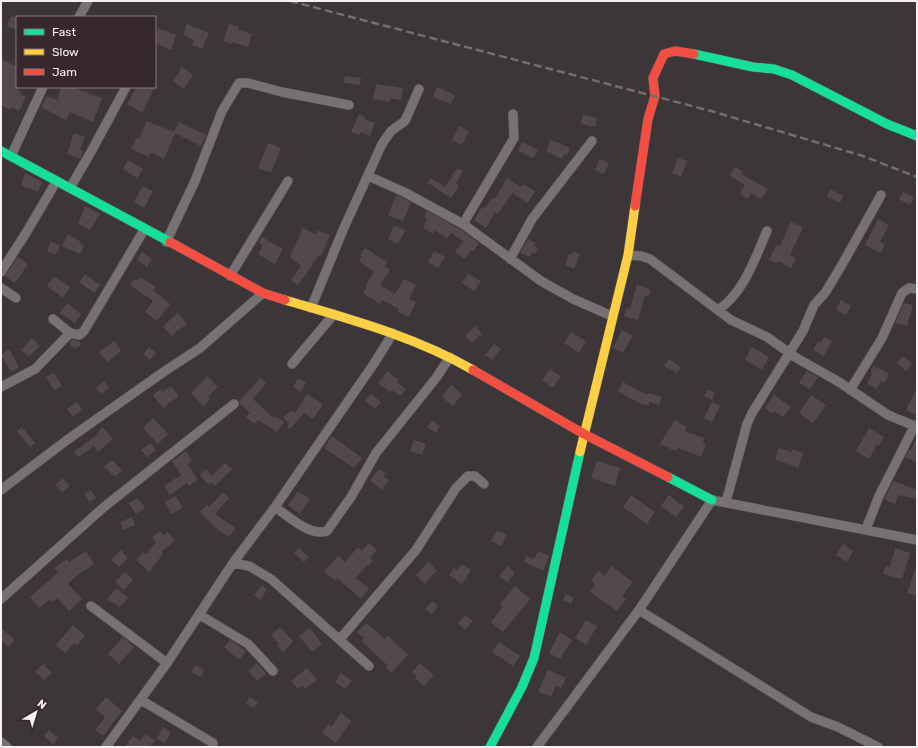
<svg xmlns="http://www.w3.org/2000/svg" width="918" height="748" viewBox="0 0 918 748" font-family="Rubik,sans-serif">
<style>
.building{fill:#54494a}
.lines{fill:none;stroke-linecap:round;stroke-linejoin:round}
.street-casing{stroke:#5b5557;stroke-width:10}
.fast-casing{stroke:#5b5557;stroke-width:10}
.slow-casing{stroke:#5b5557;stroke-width:10}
.jam-casing{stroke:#5b5557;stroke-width:10}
.street{stroke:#767173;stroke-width:9}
.fast{stroke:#16e098;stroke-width:9}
.slow{stroke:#ffcf43;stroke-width:9}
.jam{stroke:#f24e42;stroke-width:9}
.rail{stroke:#736d6f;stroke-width:2.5;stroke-dasharray:8 4;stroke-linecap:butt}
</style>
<rect width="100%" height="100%" fill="#3c3638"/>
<path class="building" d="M11,16L17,18V30L7,26Z
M187,24L209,33L202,49L192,45L194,40L183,35Z
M229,24L239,27L238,30L252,34L248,47L233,42L232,44L223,41Z
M158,28L176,35L171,50L155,43Z
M1,59L17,67V89L21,92L20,94L26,97L19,111L12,107L10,110L1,105Z
M182,67L193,75L184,89L173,81Z
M345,76L361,78L360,85L344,83Z
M376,84L403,88L401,100L390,98V102L373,99Z
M61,87H78L77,89L102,98L93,122L70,112L66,120L41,107L47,96L57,100Z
M137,87H155L142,113L127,104Z
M437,87L455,95L451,104L433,97Z
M359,114L365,117L364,119L375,123L370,136L361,132L360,135L351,132Z
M583,115L597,118L595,127L581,124Z
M147,121L174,132L179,122L206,135L201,146L175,133L164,159L151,153L149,157L131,149L137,137L139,139Z
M459,126L469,131L462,145L452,140Z
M74,133L85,137L80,150L83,151L80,159L67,154Z
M551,140L570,148L567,155L564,154L562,159L546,151Z
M522,142L538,150L533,158L518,151Z
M268,143L281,148L271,173L258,168Z
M678,158L687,161L681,177L672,173Z
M600,159L609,163L604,174L595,170Z
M128,160L143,169L137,178L123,169Z
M735,167L743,171L741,174L768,189L762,199L751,193L748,199L740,194L745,185L730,176Z
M457,168L463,171L456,183L459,186L451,198L428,183L431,178L445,187Z
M25,173L42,182L38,192L21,185Z
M507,178L521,187L523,184L535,191L528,203L512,193L498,214L495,212L486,228L474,220L482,207L485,208L493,197L495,199Z
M143,186L153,191L144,208L134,202Z
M830,189L843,196L840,203L827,197Z
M903,192L914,197L910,205L899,199Z
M396,195L411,202L403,221L388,215Z
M85,206L100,214L90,230L78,224Z
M427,211L460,229L479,243L473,252L471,250L465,259L455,252L463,241L451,233L447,238L434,230L433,233L423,228L427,219L424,217Z
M878,219L889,225L880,242L885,244L881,253L865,245Z
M791,222L803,227L790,255L796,258L791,268L778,261L777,263L769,260L776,245L780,246Z
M394,225L405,230L398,244L388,239Z
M303,228L316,234L318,230L330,235L321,256L319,255L298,285L291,280L301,266L290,257Z
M68,234L81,242L80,243L84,246L80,254L62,246Z
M262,237L283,249L275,264L258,254L263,245L259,243Z
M528,239L536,243L534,246L538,248L535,254L532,253L530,257L520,253Z
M51,242L60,246L55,255L47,251Z
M365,248L387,262L385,266L390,270L380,285L395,294L404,279L416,285L409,299L416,302L409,317L398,312L399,309L382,300L380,304L363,293L367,287L365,286L374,272L359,261L362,257L360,256Z
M434,251L445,257L438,268L428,262Z
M573,251L580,254L574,269L565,265L569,254L572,255Z
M142,252L152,259L147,267L137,260Z
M18,257L28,264L15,283L5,276Z
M85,274L100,285L94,293L79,282Z
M468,274L481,281L474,291L462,283Z
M54,276L70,287L63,298L47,286Z
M140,277L156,287L153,290L170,304L157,321L145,312L153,301L130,285L134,279L137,281Z
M637,284L651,290L648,297L645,295L638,320L624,316L626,308L630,309Z
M841,300L851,306L846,315L836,310Z
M67,303L81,314L75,323L60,313Z
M904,303L913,305L907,326L895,323Z
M178,313L187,324L171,336L163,326Z
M475,326L482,334L472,343L465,336Z
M622,330L633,335L623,353L613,348Z
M571,332L586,341L579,353L564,343Z
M824,337L832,341L824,356L813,350L818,341L821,343Z
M32,338L40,346L29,357L21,350Z
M72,340L79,341L81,345L74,349L69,342Z
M114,341L121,351L107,362L99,352Z
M494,344L501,349L492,360L485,355Z
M149,347L156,353L150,360L143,354Z
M752,347L769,357L762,370L745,360Z
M9,349L19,367L11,372L1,355Z
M903,356L912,363L906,371L897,363Z
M669,359L681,367L677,373L664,366Z
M874,366L889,374L884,383L881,381L877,389L867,383L872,374L870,373Z
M550,369L561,376L553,388L542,380Z
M387,371L399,380L397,382L406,389L400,396L392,390L390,392L378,383Z
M807,371L818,377L810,389L799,383Z
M54,373L62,386L54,390L46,377Z
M208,376L218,387L208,397L210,399L203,406L191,393Z
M261,378L266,383L253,399L274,418V416L284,422L277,432L258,420L254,424L246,417L250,413L240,404L239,401Z
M298,378L306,383L300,392L293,387Z
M104,381L109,388L101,394L96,388Z
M623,382L647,395L648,393L662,397L659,405L650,402L649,406L639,403L621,393L618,391Z
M451,385L462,394L453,406L442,397Z
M171,386L179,396L163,408L153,395L160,389L162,392Z
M917,388V416L906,410Z
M708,389L715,393L712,400L704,396Z
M307,394L323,404L313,419L304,413L290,429L287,427L289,423L283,418L291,410L295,413Z
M371,394L381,402L375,409L365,401Z
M774,395L791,407L783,417L774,411L773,414L765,408Z
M811,395L826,405L813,423L799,413Z
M77,402L82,410L73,417L67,409Z
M712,402L720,406L712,422L704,418Z
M153,418L168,434L158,444L143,428Z
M432,420L440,426L436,433L427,427Z
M675,420L687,427L685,431L704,438L703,443L706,444L701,457L679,448L675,451L660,444Z
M22,427L35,443L30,447L17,431Z
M103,427L113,439L98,452L94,446L78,457L74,452L98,434L97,433Z
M869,428L884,437L879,446L877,444L869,459L856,451Z
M332,436L362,458L354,468L324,448Z
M917,436V462L905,457L909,450H911Z
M414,440L426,444L422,455L410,451Z
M150,443L156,450L147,457L141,450Z
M779,448L791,452L792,449L803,453L798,468L775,459Z
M186,451L192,461L188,464L198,480L189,486L187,483L170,495L164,486L181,475L172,461Z
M112,460L122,470L115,477L104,467Z
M597,461L620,468L615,486L591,478Z
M225,463L232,469L215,486L211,482L208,484L200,475L206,469L212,476Z
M379,469L386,474L384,476L389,480L382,490L370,480Z
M63,478L70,486L62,492L55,485Z
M894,481L917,490V499L898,495L895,504L887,501L884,499Z
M91,490L96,498L90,502L84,494Z
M298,491L310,499L300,514L288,505Z
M223,492L229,498L215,514L235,528L229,537L218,530L200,512L207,505L209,507Z
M631,495L655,512L647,524L623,507Z
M669,495L684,507L676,517L661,506Z
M176,496L182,508L171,514L165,502Z
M137,498L145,508L136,514L129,503Z
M132,517L135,525L123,530L120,522Z
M497,530L507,535L501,546L491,541Z
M160,531L164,535L168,532L175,541L161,552L163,554L149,572L136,560L143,552L146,554L156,542L152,537Z
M369,543L377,550L370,558L373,561L368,566L367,565L356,578L369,588L361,599L337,578L336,581L324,572L338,556L345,562L358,547L362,551Z
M843,544L853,551L847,562L836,555Z
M299,548L309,557L304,562L294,553Z
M895,548L910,553L902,579L883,574L886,566L890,567Z
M121,550L128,558L119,567L111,560Z
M86,551L94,564L76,576L68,584L82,599L69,611L57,598L53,602L50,599L39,608L30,597L58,573L54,568L67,559L69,562Z
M538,551L549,556L543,571L524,562L527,556L534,559Z
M429,562L437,571L424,584L416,575Z
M462,564L471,570L462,584L449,575L454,568L457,570Z
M508,566L515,573L507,582L499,576Z
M611,566L633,582L622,596L626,599L617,611L590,592L595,584L591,581L598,571L605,576Z
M916,568H917V596L907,593Z
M125,572L133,580L124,590L115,582Z
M262,585L267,590L260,600L254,595Z
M515,586L530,599L503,632L491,622L503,606L500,604Z
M117,588L128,598L120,607L107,599Z
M566,594L574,598L571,604L563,600Z
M432,601L438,606L432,614L425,609Z
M465,615L473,621L465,630L458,623Z
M586,620L597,626L586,645L575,638Z
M366,623L385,639L388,636L408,655L391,673L386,668L388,666L361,641L364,638L357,632Z
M73,625L85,636L77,645L74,643L65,653L56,645Z
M280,627L293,641L284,652L277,646L279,644L271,635Z
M1,628L15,640L9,647L1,640Z
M310,628L322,644L312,652L299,636Z
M560,632L572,640L560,659L549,653Z
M123,637L134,647L119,664L108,654Z
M230,640L246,651L239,660L224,647Z
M499,642L520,656L513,666L492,652Z
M257,663L266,674L257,681L248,671Z
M420,663L434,675L424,686L415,678L417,676L412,672Z
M43,664L52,673L44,680L35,672Z
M196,665L204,670L200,677L191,672Z
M307,668L317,680L305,689L303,686L298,689L291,681Z
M548,670L566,678L561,688L556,686L551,697L538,692Z
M341,673L352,681L345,689L335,682Z
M106,697L122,711L103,736L95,730L105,717L96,709Z
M250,697L258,702L254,708L246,704Z
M341,713L351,721L336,743L322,733L328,724L331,727Z
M163,727L171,732L165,743L157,739Z
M49,730L58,738L53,744L44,736Z
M146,734L155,741L149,747H124L133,736L140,741Z"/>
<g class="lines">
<g class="street-casing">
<path id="street" d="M79,17L88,1
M11,156L43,87
M368,176L404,192L463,224L541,281L573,299L612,316
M70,188L92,150L126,87
M463,224L514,138L513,114
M166,242L195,181L222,111L239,83H248L282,92L349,105
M628,255L641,256L650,259L731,320L767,337L795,357L839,382L888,415L917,427
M510,259L532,219L592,141
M1,272L26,233L56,182
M230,276L288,181
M1,288L16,298
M311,308L343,230L382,144L391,131L405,121L419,89
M718,310C744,293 755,258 767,231
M53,319L70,333
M292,364L334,314
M1,387L35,369L70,333L79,335L84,331L144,230
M850,390L882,338L902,293L909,288L917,289
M1,490L67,440L162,373L200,348L263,293
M726,502L747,424L752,413L803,331L814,305L825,293L843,263L881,195
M275,507C288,516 310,537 327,531L351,497L376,453L436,378L450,357
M866,529L879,496L915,425
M233,563L249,566L271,579L369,666
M1,599L104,507L234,404
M91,606L167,663
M639,610L811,717L838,727L878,747
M200,615L248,644L273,671
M340,639L416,550L456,488L468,476H475L484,484
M141,700L213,743
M1,742L7,747
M106,747L167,663L233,563L275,507L375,362L393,333
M537,747L639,610L712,500L917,540"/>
</g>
<g class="fast-casing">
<path id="fast" d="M694,54L753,67L774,69L792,75L887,124L917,136
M1,151L170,242
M668,477L712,500
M490,747L522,687L534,658L580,452"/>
</g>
<g class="slow-casing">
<path id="slow" d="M285,300C349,319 414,336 473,370
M580,452L628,255L635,206"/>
</g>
<g class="jam-casing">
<path id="jam" d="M635,206L648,119L655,96L653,78L664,54L675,51L694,54
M170,242L263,293L285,300
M473,370L584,434L668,477"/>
</g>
<use href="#street" class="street"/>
<use href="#fast" class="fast"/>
<use href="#slow" class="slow"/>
<use href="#jam" class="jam"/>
<path class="rail" d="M290,1L711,111L863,156L917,177"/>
</g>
<rect width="918" height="748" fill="none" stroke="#f9f0f4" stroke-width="4"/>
<rect x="16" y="16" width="140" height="72" fill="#36282d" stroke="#84787d"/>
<rect x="24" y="29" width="20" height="6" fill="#16e098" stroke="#84787d"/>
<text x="52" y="36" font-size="12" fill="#f9f0f4">Fast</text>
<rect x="24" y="49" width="20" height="6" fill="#ffcf43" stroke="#84787d"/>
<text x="52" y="56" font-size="12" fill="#f9f0f4">Slow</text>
<rect x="24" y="69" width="20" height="6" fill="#f24e42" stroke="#84787d"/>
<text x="52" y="76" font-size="12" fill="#f9f0f4">Jam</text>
<g transform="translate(36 712) rotate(38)" stroke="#36282d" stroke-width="3" paint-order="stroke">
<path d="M0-3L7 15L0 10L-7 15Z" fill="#f9f0f4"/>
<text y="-6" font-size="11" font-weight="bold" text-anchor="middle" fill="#f9f0f4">N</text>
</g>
</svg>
